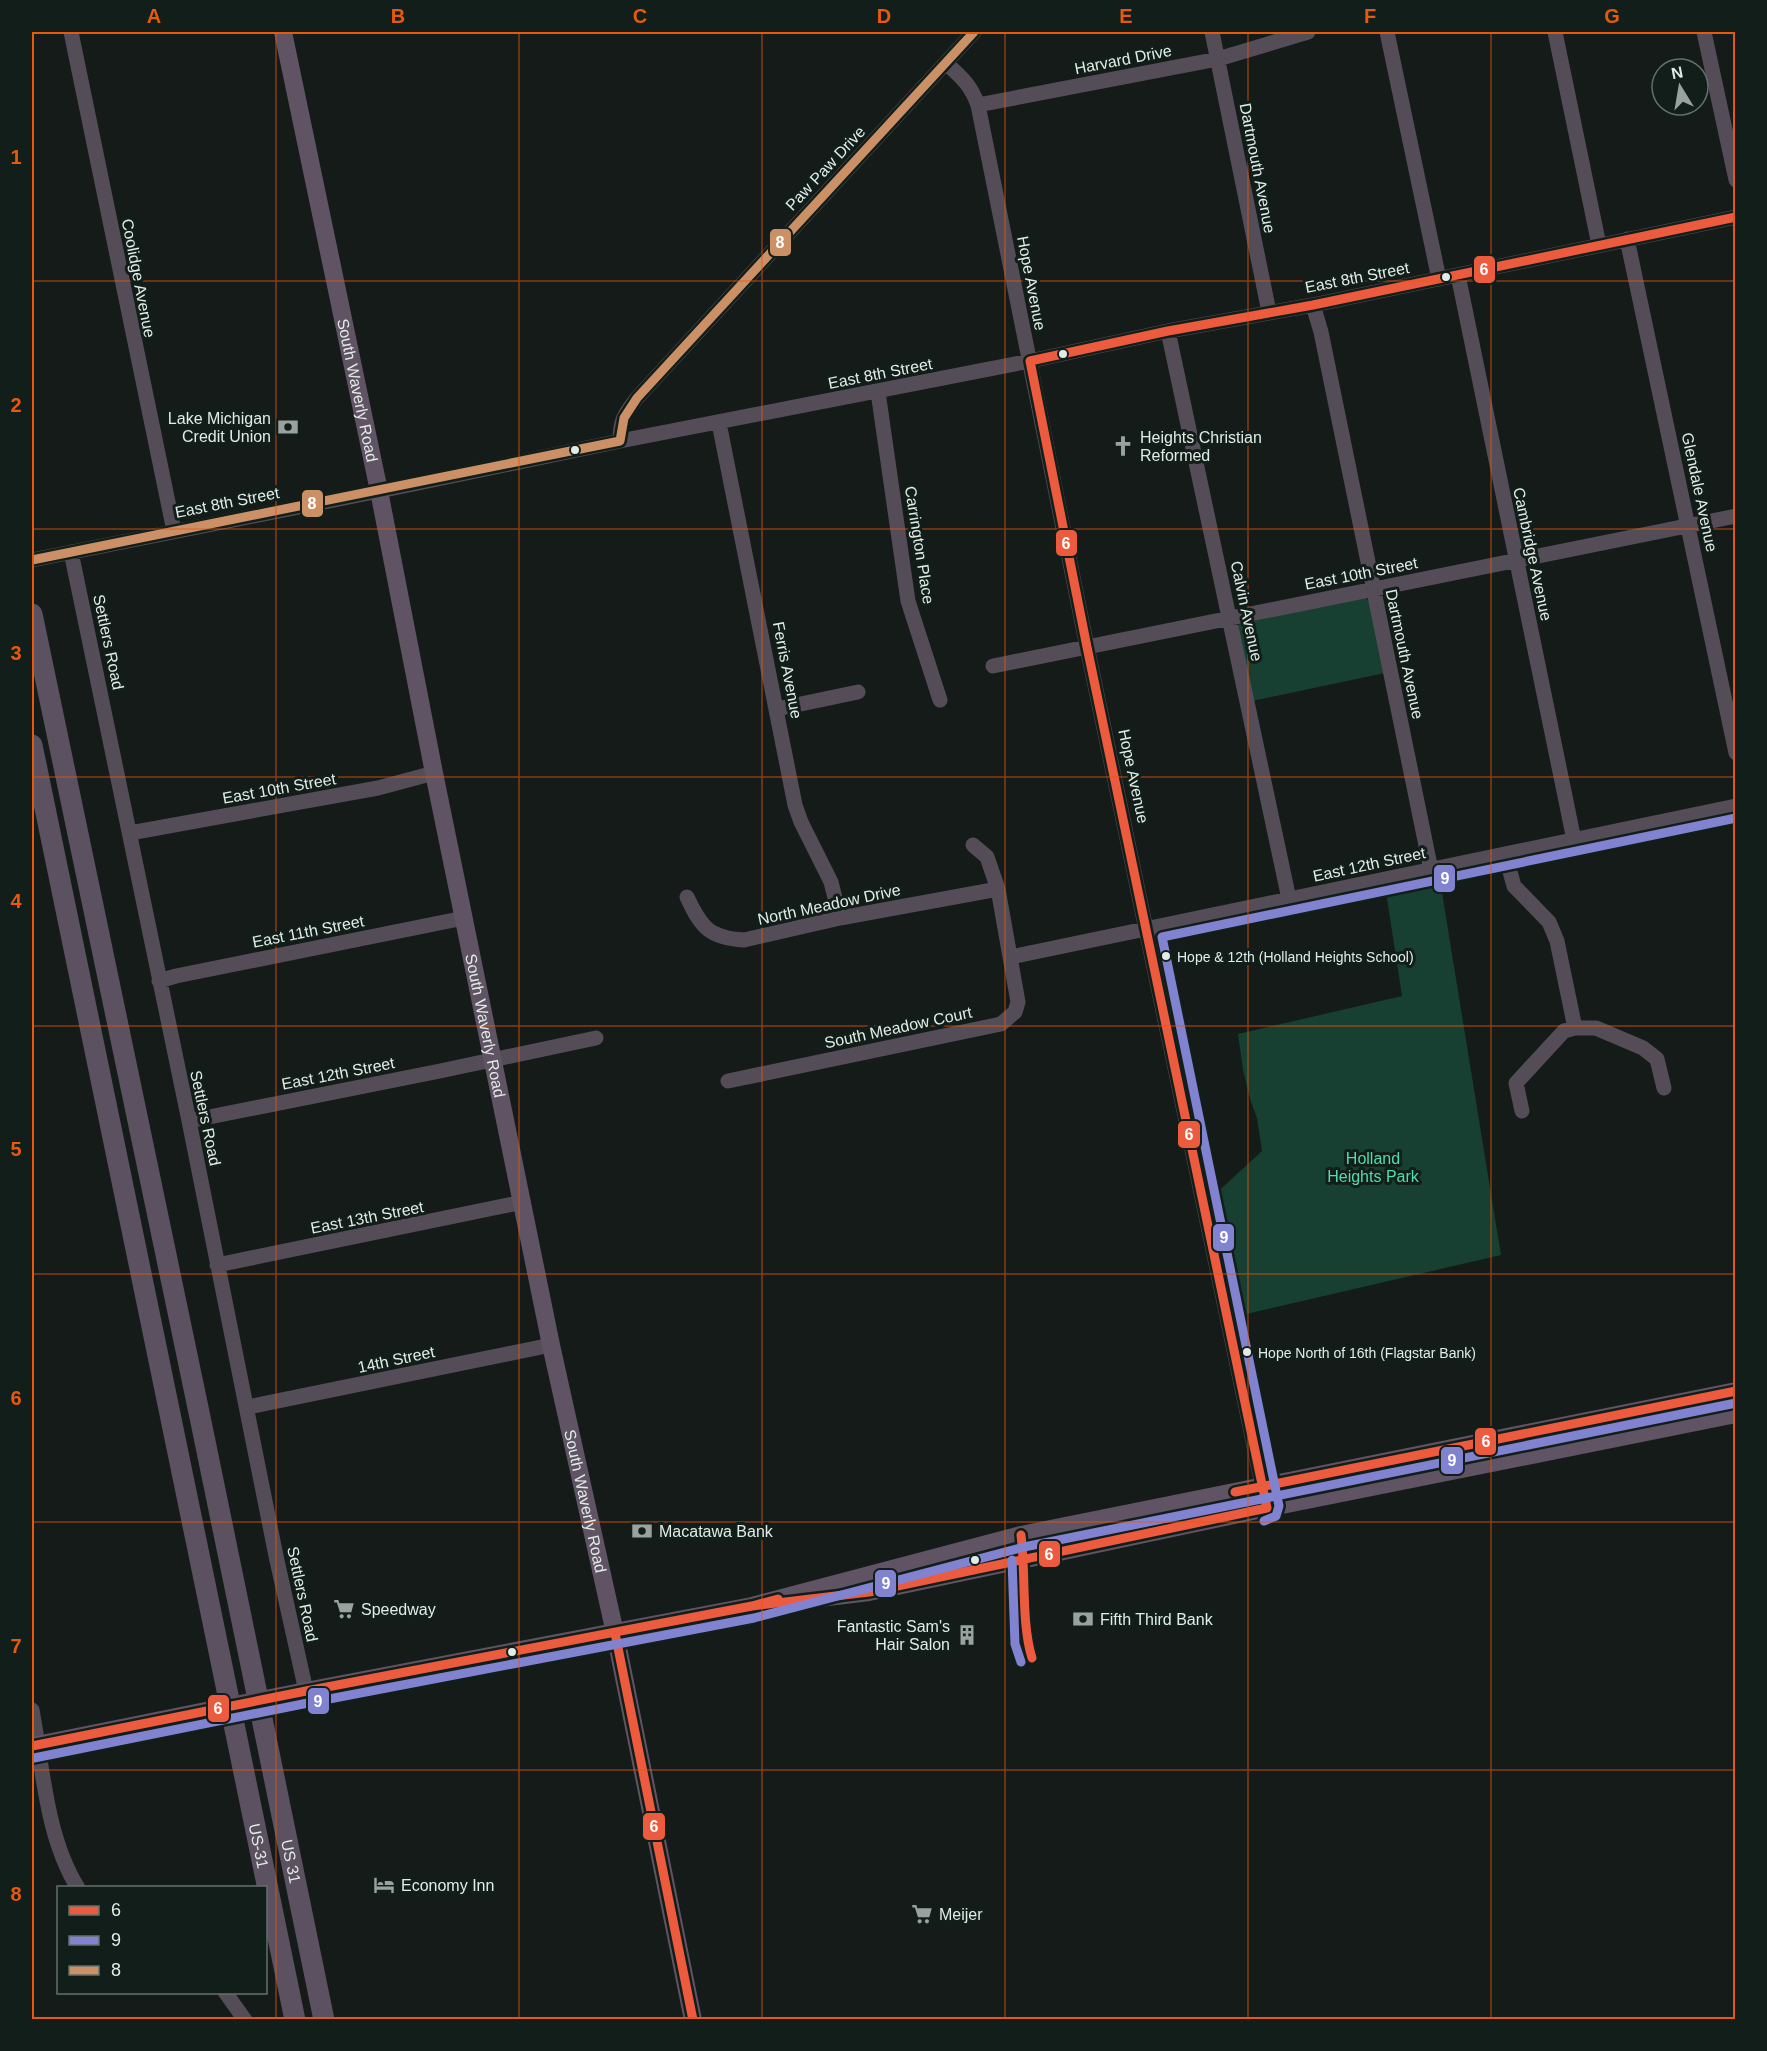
<svg xmlns="http://www.w3.org/2000/svg" width="1767" height="2051" viewBox="0 0 1767 2051" font-family="Helvetica,sans-serif">
<style>
.green{fill:#173f32}
.lines{fill:none;stroke-linecap:round;stroke-linejoin:round}
.minor{stroke:#544d57;stroke-width:15}
.major{stroke:#605464;stroke-width:18}
.highway{stroke:#5c5160;stroke-width:21}
.bus-1-casing{stroke:#111e19;stroke-width:14}
.bus-2-casing{stroke:#111e19;stroke-width:14}
.bus-3-casing{stroke:#111e19;stroke-width:14}
.bus-1{stroke:#ec5b3e;stroke-width:9}
.bus-2{stroke:#8283d0;stroke-width:9}
.bus-3{stroke:#cb9066;stroke-width:9}
.grid{fill:none;stroke:#e8590c;stroke-width:1.5;stroke-opacity:0.55}
.bus-dot{fill:#e1ebe7;stroke:#111e19;stroke-width:2}
.labels{text-anchor:middle;stroke-width:6;stroke-linejoin:round;paint-order:stroke}
.bus-label{font-size:14px;fill:#e1ebe7;stroke:#111e19;text-anchor:start}
.street-label{font-size:16px;fill:#e1ebe7;stroke:#111e19}
.poi-label{font-size:16px;fill:#e1ebe7;stroke:#111e19;text-anchor:start}
.park-label{font-size:16px;fill:#52dcb0;stroke:#111e19}
.line-badge{stroke:#111e19;stroke-width:2}
.badge-label{font-size:16px;text-anchor:middle;font-weight:bold;fill:#fff}
.neatline{fill:none;stroke:#e8590c;stroke-width:2}
.grid-label{font-size:20px;text-anchor:middle;font-weight:bold;fill:#e8590c}
</style>
<rect width="100%" height="100%" fill="#141b18"/>
<path class="green" d="M1365,597L1371,603L1385,673L1252,701L1237,628L1239,624Z
M1438,868L1501,1255L1238,1316L1213,1196L1262,1151L1257,1118L1251,1102L1243,1070L1238,1034L1402,996L1384,879Z"/>
<g class="lines">
<path class="minor" d="M71,32L174,531
M1212,32L1269,312
M1387,32L1439,279
M1555,32L1599,245
M1704,32L1736,180
M946,63C962,78 970,84 978,105L1087,647L1267,1508
M978,105L1218,59L1308,32
M1627,239L1736,753
M1458,275L1574,840
M1313,305L1321,332L1431,870
M1168,331L1289,899
M878,392L908,601L940,700
M719,423L795,805L801,822L831,882L840,918
M620,441C620,420 624,415 637,398L974,32
M71,552L189,1121L276,1556L306,1691
M32,560L399,487L620,441L1030,361L1168,331L1313,305L1736,217
M993,666L1736,516
M777,709L858,692
M130,833L378,788L434,773
M1505,854L1514,886L1549,922L1557,941L1575,1028
M687,897C701,927 709,938 744,940L840,918L998,889
M1011,957L1736,806
M159,981L176,976L464,918
M728,1081L1001,1024L1015,1012L1018,1002L998,889L987,857L973,845
M1522,1111L1516,1083L1564,1031L1575,1028H1596L1643,1048L1657,1059L1664,1088
M189,1121L440,1071L596,1038
M217,1265L523,1202
M248,1407L551,1345
M32,1710C43,1768 46,1837 78,1888
M225,1992L245,2020"/>
<g class="major">
<path id="s1" d="M283,32L379,491L434,773L551,1345L615,1633L693,2020"/>
<path d="M820,1598L869,1592L1267,1508L1736,1414"/>
<path d="M32,1746L306,1691L752,1606L1021,1535L1736,1391"/>
</g>
<g class="highway">
<path id="s2" d="M32,614L201,1422L324,2020"/>
<path id="s3" d="M32,745L295,2020"/>
</g>
<g class="bus-1-casing">
<path id="bus-1" d="M1235,1492L1736,1391
M1021,1535C1026,1574 1021,1622 1032,1658
M752,1606L869,1592L1267,1508L1087,647L1030,361L1168,331L1313,305L1736,217
M615,1633L693,2020
M32,1746L306,1691L752,1606L778,1599"/>
</g>
<g class="bus-2-casing">
<path id="bus-2" d="M1264,1521L1276,1516L1279,1506L1162,937L1736,818
M1012,1560L1015,1644L1021,1662
M34,1758L308,1703L754,1618L1024,1547L1736,1403"/>
</g>
<g class="bus-3-casing">
<path id="bus-3" d="M32,560L620,441L624,418L637,398L974,32"/>
</g>
<use href="#bus-1" class="bus-1"/>
<use href="#bus-2" class="bus-2"/>
<use href="#bus-3" class="bus-3"/>
</g>
<path class="grid" d="M276,32V2020M519,32V2020M762,32V2020M1005,32V2020M1248,32V2020M1491,32V2020M32,281H1736M32,529H1736M32,777H1736M32,1026H1736M32,1274H1736M32,1522H1736M32,1770H1736"/>
<defs>
<g id="bank-bare" transform="scale(1.62)"><path d="M-6-4H6V4H-6ZM0-2.3a2.3 2.3 0 1 0 0 4.6a2.3 2.3 0 1 0 0-4.6Z" fill="#99a29f" stroke="#111e19" stroke-width="2.5" paint-order="stroke"/></g>
<g id="church-bare" transform="scale(1.62)"><path d="M-1.2-6h2.4v3.5h3.3v2.4h-3.3V6h-2.4V-.1h-3.3v-2.4h3.3Z" fill="#99a29f" stroke="#111e19" stroke-width="2.5" paint-order="stroke"/></g>
<g id="supermarket-bare" transform="scale(1.62)"><path d="M-6-5.5h2.5l.6 2H6L4.5 2H-2.5L-4.4-4H-6ZM-1.5 3.2a1.3 1.3 0 1 0 .1 0ZM3 3.2a1.3 1.3 0 1 0 .1 0Z" fill="#99a29f" stroke="#111e19" stroke-width="2.5" paint-order="stroke"/></g>
<g id="building-bare" transform="scale(1.62)"><path d="M-4-6H4V6H1V3H-1V6H-4ZM-2.5-4.3h1.7v1.8h-1.7ZM.8-4.3h1.7v1.8H.8ZM-2.5-1h1.7V.8h-1.7ZM.8-1h1.7V.8H.8Z" fill="#99a29f" stroke="#111e19" stroke-width="2.5" paint-order="stroke"/></g>
<g id="hotel-bare" transform="scale(1.62)"><path d="M-6-4.5h1.5V1H6V5H4.5V3h-9V5H-6ZM-4 0a1.8 1.8 0 1 1 3.6 0ZM.5 0V-2.5h3Q6-2.5 6 0Z" fill="#99a29f" stroke="#111e19" stroke-width="2.5" paint-order="stroke"/></g>
</defs>
<g fill-rule="evenodd">
<use href="#bank-bare" x="288" y="427"/>
<use href="#church-bare" x="1123" y="446"/>
<use href="#bank-bare" x="642" y="1531"/>
<use href="#supermarket-bare" x="344" y="1609"/>
<use href="#bank-bare" x="1083" y="1619"/>
<use href="#building-bare" x="967" y="1635"/>
<use href="#hotel-bare" x="384" y="1885"/>
<use href="#supermarket-bare" x="922" y="1914"/>
</g>
<g class="bus-dot">
<circle cx="1446" cy="277" r="5"/>
<circle cx="1063" cy="354" r="5"/>
<circle cx="575" cy="450" r="5"/>
<circle cx="1166" cy="956" r="5"/>
<circle cx="1247" cy="1352" r="5"/>
<circle cx="975" cy="1560" r="5"/>
<circle cx="512" cy="1652" r="5"/>
</g>
<g class="labels">
<g class="bus-label">
<text x="1177" y="962">Hope &amp; 12th (Holland Heights School)</text>
<text x="1258" y="1358">Hope North of 16th (Flagstar Bank)</text>
</g>
<g class="street-label">
<text transform="translate(1123 59) rotate(-11)" y="6">Harvard Drive</text>
<text transform="translate(825 168) rotate(-47)" y="6">Paw Paw Drive</text>
<text transform="translate(1258 168) rotate(79)" y="6">Dartmouth Avenue</text>
<text transform="translate(1357 277) rotate(-11)" y="6">East 8th Street</text>
<text transform="translate(139 278) rotate(79)" y="6">Coolidge Avenue</text>
<text transform="translate(1032 283) rotate(79)" y="6">Hope Avenue</text>
<text transform="translate(880 373) rotate(-11)" y="6">East 8th Street</text>
<text dy="6" stroke="none"><textPath href="#s1" startOffset="366">South Waverly Road</textPath></text>
<text transform="translate(1700 492) rotate(78)" y="6">Glendale Avenue</text>
<text transform="translate(227 502) rotate(-11)" y="6">East 8th Street</text>
<text transform="translate(920 545) rotate(81)" y="6">Carrington Place</text>
<text transform="translate(1533 554) rotate(78)" y="6">Cambridge Avenue</text>
<text transform="translate(1361 573) rotate(-11)" y="6">East 10th Street</text>
<text transform="translate(1247 611) rotate(78)" y="6">Calvin Avenue</text>
<text transform="translate(109 642) rotate(78)" y="6">Settlers Road</text>
<text transform="translate(1405 654) rotate(78)" y="6">Dartmouth Avenue</text>
<text transform="translate(788 670) rotate(79)" y="6">Ferris Avenue</text>
<text transform="translate(1134 776) rotate(78)" y="6">Hope Avenue</text>
<text transform="translate(279 788) rotate(-10)" y="6">East 10th Street</text>
<text transform="translate(1369 864) rotate(-12)" y="6">East 12th Street</text>
<text transform="translate(829 904) rotate(-12)" y="6">North Meadow Drive</text>
<text transform="translate(308 931) rotate(-11)" y="6">East 11th Street</text>
<text dy="6" stroke="none"><textPath href="#s1" startOffset="1014">South Waverly Road</textPath></text>
<text transform="translate(898 1027) rotate(-12)" y="6">South Meadow Court</text>
<text transform="translate(338 1073) rotate(-11)" y="6">East 12th Street</text>
<text transform="translate(206 1118) rotate(78)" y="6">Settlers Road</text>
<text transform="translate(367 1217) rotate(-11)" y="6">East 13th Street</text>
<text transform="translate(396 1359) rotate(-12)" y="6">14th Street</text>
<text dy="6" stroke="none"><textPath href="#s1" startOffset="1500">South Waverly Road</textPath></text>
<text transform="translate(303 1594) rotate(78)" y="6">Settlers Road</text>
<text dy="6" stroke="none"><textPath href="#s3" startOffset="1124">US-31</textPath></text>
<text dy="6" stroke="none"><textPath href="#s2" startOffset="1274">US 31</textPath></text>
</g>
<g class="poi-label">
<text x="271" y="424" text-anchor="end">Lake Michigan<tspan x="271" dy="18">Credit Union</tspan></text>
<text x="1140" y="443">Heights Christian<tspan x="1140" dy="18">Reformed</tspan></text>
<text x="659" y="1537">Macatawa Bank</text>
<text x="361" y="1615">Speedway</text>
<text x="1100" y="1625">Fifth Third Bank</text>
<text x="950" y="1632" text-anchor="end">Fantastic Sam's<tspan x="950" dy="18">Hair Salon</tspan></text>
<text x="401" y="1891">Economy Inn</text>
<text x="939" y="1920">Meijer</text>
</g>
<g class="park-label">
<text x="1373" y="1164">Holland<tspan x="1373" dy="18">Heights Park</tspan></text>
</g>
</g>
<g class="line-badge">
<rect x="769" y="228" width="23" height="29" rx="6" fill="#cb9066"/>
<rect x="1473" y="255" width="23" height="29" rx="6" fill="#ec5b3e"/>
<rect x="301" y="489" width="23" height="29" rx="6" fill="#cb9066"/>
<rect x="1055" y="529" width="23" height="28" rx="6" fill="#ec5b3e"/>
<rect x="1433" y="864" width="23" height="29" rx="6" fill="#8283d0"/>
<rect x="1177" y="1120" width="24" height="29" rx="6" fill="#ec5b3e"/>
<rect x="1212" y="1223" width="23" height="29" rx="6" fill="#8283d0"/>
<rect x="1474" y="1427" width="23" height="29" rx="6" fill="#ec5b3e"/>
<rect x="1440" y="1446" width="24" height="29" rx="6" fill="#8283d0"/>
<rect x="1038" y="1540" width="23" height="28" rx="6" fill="#ec5b3e"/>
<rect x="874" y="1569" width="23" height="29" rx="6" fill="#8283d0"/>
<rect x="307" y="1687" width="23" height="28" rx="6" fill="#8283d0"/>
<rect x="207" y="1694" width="23" height="29" rx="6" fill="#ec5b3e"/>
<rect x="642" y="1812" width="24" height="29" rx="6" fill="#ec5b3e"/>
</g>
<g class="badge-label">
<text x="780" y="248">8</text>
<text x="1484" y="275">6</text>
<text x="312" y="509">8</text>
<text x="1066" y="549">6</text>
<text x="1445" y="884">9</text>
<text x="1189" y="1140">6</text>
<text x="1224" y="1243">9</text>
<text x="1486" y="1447">6</text>
<text x="1452" y="1466">9</text>
<text x="1049" y="1560">6</text>
<text x="886" y="1589">9</text>
<text x="318" y="1707">9</text>
<text x="218" y="1714">6</text>
<text x="654" y="1832">6</text>
</g>
<rect width="1767" height="2051" fill="none" stroke="#111e19" stroke-width="66"/>
<rect x="57" y="1886" width="210" height="108" fill="#111e19" stroke="#64706b" stroke-width="1.5"/>
<rect x="69" y="1906" width="30" height="9" fill="#ec5b3e" stroke="#64706b" stroke-width="1.5"/>
<text x="111" y="1916" font-size="18" fill="#e1ebe7">6</text>
<rect x="69" y="1936" width="30" height="9" fill="#8283d0" stroke="#64706b" stroke-width="1.5"/>
<text x="111" y="1946" font-size="18" fill="#e1ebe7">9</text>
<rect x="69" y="1966" width="30" height="9" fill="#cb9066" stroke="#64706b" stroke-width="1.5"/>
<text x="111" y="1976" font-size="18" fill="#e1ebe7">8</text>
<g transform="translate(1680 87) rotate(349)"><circle r="28" fill="#111e19" stroke="#64706b" stroke-width="1.5"/>
<path d="M0-4.5L10 22L0 15L-10 22Z" fill="#99a29f"/>
<text y="-9" font-size="16" font-weight="bold" text-anchor="middle" fill="#e1ebe7">N</text>
</g>
<rect x="33" y="33" width="1701" height="1985" class="neatline"/>
<g class="grid-label">
<text x="154" y="23">A</text>
<text x="398" y="23">B</text>
<text x="640" y="23">C</text>
<text x="884" y="23">D</text>
<text x="1126" y="23">E</text>
<text x="1370" y="23">F</text>
<text x="1612" y="23">G</text>
<text x="16" y="164">1</text>
<text x="16" y="412">2</text>
<text x="16" y="660">3</text>
<text x="16" y="908">4</text>
<text x="16" y="1156">5</text>
<text x="16" y="1405">6</text>
<text x="16" y="1653">7</text>
<text x="16" y="1901">8</text>
</g>
</svg>
